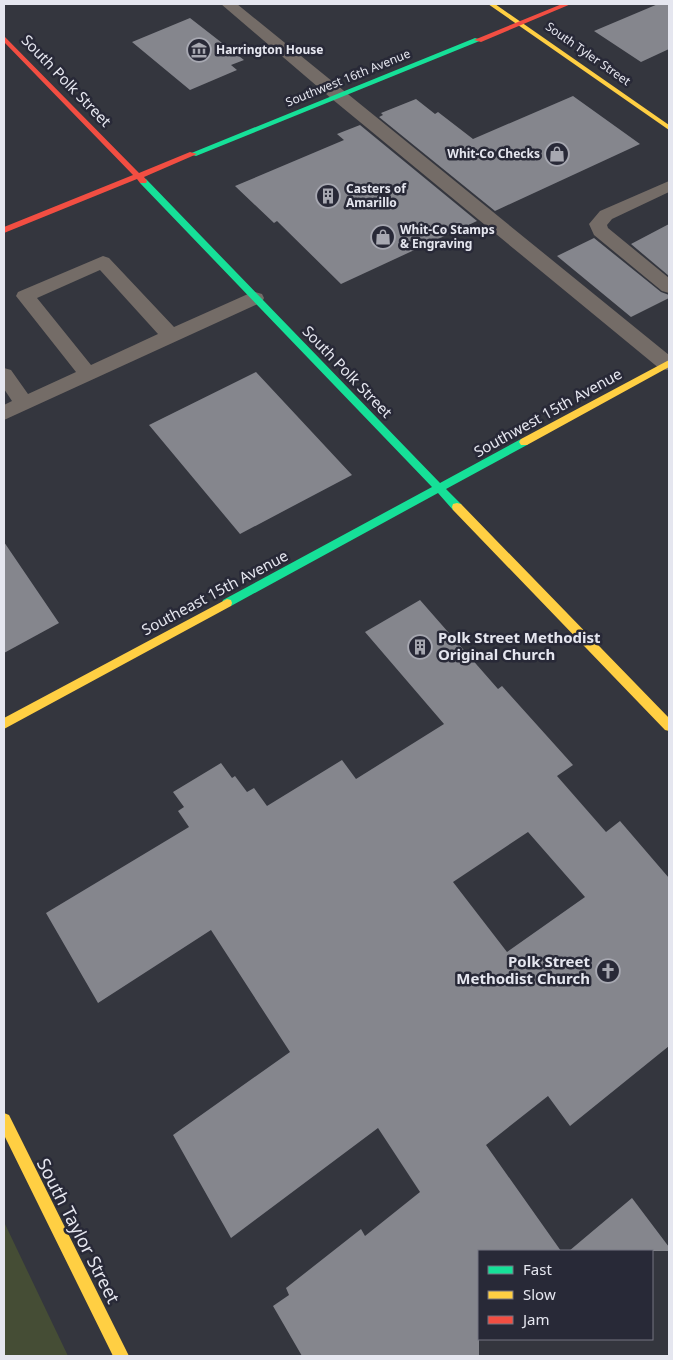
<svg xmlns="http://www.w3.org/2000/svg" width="673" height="1360" viewBox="0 0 673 1360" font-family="'Noto Sans',sans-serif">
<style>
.green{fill:#454d35}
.building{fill:#85868d;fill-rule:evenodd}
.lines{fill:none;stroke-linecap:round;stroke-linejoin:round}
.lane{fill:#746c67;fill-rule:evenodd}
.fast{fill:#16e098;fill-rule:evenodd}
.slow{fill:#ffcf43;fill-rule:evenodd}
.jam{fill:#f24e42;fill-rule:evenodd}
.labels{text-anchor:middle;stroke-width:5;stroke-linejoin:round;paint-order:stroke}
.far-poi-label{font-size:12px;font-weight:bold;fill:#e5e6ef;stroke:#282937;text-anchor:start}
.far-street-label{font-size:12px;fill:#e5e6ef;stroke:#282937}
.street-label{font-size:15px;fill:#e5e6ef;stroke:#282937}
.poi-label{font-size:15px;font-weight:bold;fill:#e5e6ef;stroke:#282937;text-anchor:start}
.near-street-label{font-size:18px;fill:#e5e6ef;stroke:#282937}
</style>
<rect width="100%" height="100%" fill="#34363e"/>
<path class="green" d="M4,1222L68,1356H4Z"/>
<path class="building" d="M658,4H669V49L641,62L594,31Z
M190,18L244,60L231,65L237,70L190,90L132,42Z
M573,96L640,144L495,211L379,117L383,115L381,113L416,99L435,114L438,112L473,139Z
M360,125L477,221L341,284L277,221L274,223L235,186L344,140L337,134Z
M669,224V276L631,244Z
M594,238L661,292L669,295V298L631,317L557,256Z
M256,372L352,475L240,534L149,425Z
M4,542L59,623L4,653Z
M420,600L498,689L502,686L573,765L557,776L606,832L620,821L669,878V1046L570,1126L548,1096L486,1145L561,1251H479V1356H302L273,1306L289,1295L286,1288L361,1229L365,1236L420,1192L378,1128L231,1238L173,1135L290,1052L211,930L98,1003L46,913L189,827L178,811L184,807L173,792L221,763L232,778L235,776L247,792L254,788L267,806L342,760L356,779L444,724L365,632ZM528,832L585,897L507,952L453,882Z
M632,1198L669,1247V1251H569Z"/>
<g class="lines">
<path class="lane" d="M221,4H237L669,355V370L660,369L332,99Z
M669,181V192L612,219L607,225L608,228L669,278V293L662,291L594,235L589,224L600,211Z
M103,256L109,258L174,327L248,294L255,292L262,294L264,298L262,302L4,420V405L12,401L4,389V368L11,370L28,394L76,372L16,296L18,292ZM100,270L158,334L91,365L37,298Z"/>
<path class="fast" d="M475,38L482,40L196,156L189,154Z
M143,178L146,179L440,483L521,439H527L529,442L527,445L446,489L461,504L462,507L461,510H453L438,493L231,606H223L222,603L223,600L432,487L140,183V179Z"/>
<path class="slow" d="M488,4H495L669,125V130Z
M669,360V367L527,445H521L519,442L521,439Z
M457,503L461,504L669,718V731L665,730L453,510L452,507L453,504Z
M227,599L231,600L232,603L231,606L4,729V718Z
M4,1113L9,1115L129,1356H113L4,1135Z"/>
<path class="jam" d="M562,4H571L481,42L474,40Z
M4,36L139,173L190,152L197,154L144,177L147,181L146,183H140L137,179L4,233V227L133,175L4,42Z"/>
</g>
<defs>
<g id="museum-ring" transform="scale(1.25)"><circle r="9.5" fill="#282937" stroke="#a7a8b1" stroke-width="1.5"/><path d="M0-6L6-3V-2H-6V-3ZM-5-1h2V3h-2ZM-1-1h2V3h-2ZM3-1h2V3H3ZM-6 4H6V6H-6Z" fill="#a7a8b1"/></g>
<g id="shop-ring" transform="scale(1.25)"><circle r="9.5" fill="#282937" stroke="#a7a8b1" stroke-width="1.5"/><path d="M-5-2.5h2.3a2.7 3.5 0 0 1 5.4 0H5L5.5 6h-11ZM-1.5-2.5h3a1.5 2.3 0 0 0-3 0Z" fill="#a7a8b1"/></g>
<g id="building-ring" transform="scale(1.25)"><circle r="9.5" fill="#282937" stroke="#a7a8b1" stroke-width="1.5"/><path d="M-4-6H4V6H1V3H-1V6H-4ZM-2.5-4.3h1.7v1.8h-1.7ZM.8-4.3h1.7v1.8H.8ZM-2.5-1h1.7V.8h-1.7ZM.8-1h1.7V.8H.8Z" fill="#a7a8b1"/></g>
<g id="church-ring" transform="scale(1.25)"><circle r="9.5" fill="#282937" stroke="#a7a8b1" stroke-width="1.5"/><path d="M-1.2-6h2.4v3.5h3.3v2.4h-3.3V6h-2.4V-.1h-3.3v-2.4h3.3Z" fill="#a7a8b1"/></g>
</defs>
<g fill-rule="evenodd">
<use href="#museum-ring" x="199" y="50"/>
<use href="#shop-ring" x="557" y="154"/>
<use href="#building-ring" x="328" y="196"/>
<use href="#shop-ring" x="383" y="237"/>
<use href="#building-ring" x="420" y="647"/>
<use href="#church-ring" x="608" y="971"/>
</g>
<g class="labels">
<g class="far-poi-label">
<text x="216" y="54">Harrington House</text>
<text x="540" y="158" text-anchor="end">Whit-Co Checks</text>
<text x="346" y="193">Casters of<tspan x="346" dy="14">Amarillo</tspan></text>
<text x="400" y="234">Whit-Co Stamps<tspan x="400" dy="14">&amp; Engraving</tspan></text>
</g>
<g class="far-street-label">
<text transform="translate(588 54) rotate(35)" y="4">South Tyler Street</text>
<text transform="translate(348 78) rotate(-22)" y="4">Southwest 16th Avenue</text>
</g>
<g class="street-label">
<text transform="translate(66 81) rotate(46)" y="5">South Polk Street</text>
<text transform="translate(347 372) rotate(46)" y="5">South Polk Street</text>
<text transform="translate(548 413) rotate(-29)" y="5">Southwest 15th Avenue</text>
<text transform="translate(215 593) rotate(-28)" y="5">Southeast 15th Avenue</text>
</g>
<g class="poi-label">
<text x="438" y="643">Polk Street Methodist<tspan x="438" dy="17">Original Church</tspan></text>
<text x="590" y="967" text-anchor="end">Polk Street<tspan x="590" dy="17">Methodist Church</tspan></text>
</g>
<g class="near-street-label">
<text transform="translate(78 1231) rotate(63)" y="6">South Taylor Street</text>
</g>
</g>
<rect width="673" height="1360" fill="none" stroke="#e5e6ef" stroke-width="10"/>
<rect x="478" y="1250" width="175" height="90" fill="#282937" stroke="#747581"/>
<rect x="488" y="1266" width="25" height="8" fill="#16e098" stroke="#747581"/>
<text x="523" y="1275" font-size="15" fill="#e5e6ef">Fast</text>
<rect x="488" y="1291" width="25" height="8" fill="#ffcf43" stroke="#747581"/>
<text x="523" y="1300" font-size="15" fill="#e5e6ef">Slow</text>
<rect x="488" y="1316" width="25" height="8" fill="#f24e42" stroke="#747581"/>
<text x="523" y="1325" font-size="15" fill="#e5e6ef">Jam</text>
</svg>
